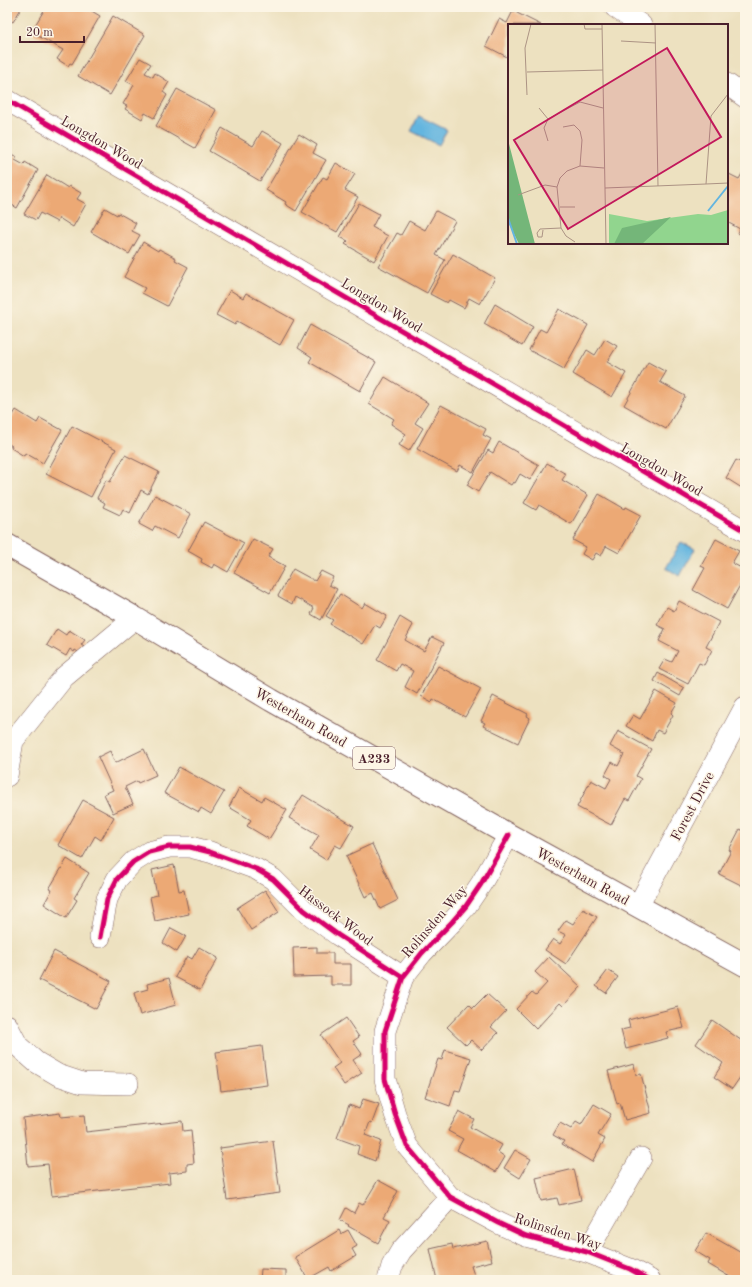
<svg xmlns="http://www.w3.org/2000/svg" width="752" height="1287" viewBox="0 0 752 1287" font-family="'Old Standard TT',serif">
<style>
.water{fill:#64b5df;stroke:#576a85}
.building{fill:#eca975}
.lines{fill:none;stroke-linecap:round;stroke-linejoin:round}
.minor-casing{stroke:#83635f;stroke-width:22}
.major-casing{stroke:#83635f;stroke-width:24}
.minor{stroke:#fff;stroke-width:21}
.major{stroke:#fff;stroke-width:22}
.cycleway-casing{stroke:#fcf5e5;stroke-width:8}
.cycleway{stroke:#d6006c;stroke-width:5}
.labels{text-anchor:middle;stroke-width:3;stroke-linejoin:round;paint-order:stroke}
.shield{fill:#fcf5e5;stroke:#7f5f63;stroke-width:1}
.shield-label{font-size:13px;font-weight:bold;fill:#4a1f2b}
.street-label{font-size:14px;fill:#4a1f2b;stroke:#fcf5e5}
.inset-river{fill:none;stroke:#64b5df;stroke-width:2}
.inset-road{fill:none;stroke:#ac9384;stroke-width:1}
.view{fill:#c2185b;fill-opacity:0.15;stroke:#c2185b;stroke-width:2}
.inset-edge{fill:none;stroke:#4a1f2b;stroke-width:2}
</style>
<rect width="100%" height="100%" fill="#fcf5e5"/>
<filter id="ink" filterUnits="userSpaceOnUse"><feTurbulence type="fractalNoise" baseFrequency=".025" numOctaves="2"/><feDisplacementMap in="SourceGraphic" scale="8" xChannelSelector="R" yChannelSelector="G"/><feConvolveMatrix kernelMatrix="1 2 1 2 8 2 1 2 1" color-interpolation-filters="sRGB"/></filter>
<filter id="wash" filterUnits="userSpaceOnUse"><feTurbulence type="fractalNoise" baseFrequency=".012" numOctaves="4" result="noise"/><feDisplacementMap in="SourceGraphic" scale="16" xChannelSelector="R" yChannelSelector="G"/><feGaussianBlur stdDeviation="0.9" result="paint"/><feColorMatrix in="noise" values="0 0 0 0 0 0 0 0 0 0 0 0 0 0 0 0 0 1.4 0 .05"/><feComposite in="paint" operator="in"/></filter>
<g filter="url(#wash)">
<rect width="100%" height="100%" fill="#ede1c0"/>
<path class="water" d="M419,116L447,130L439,145L411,131Z
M681,542L695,549L680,576L666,568Z"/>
<g id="blocks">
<path class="building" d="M7,7H22L13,22L7,19Z
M46,7H85L100,16L72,64L70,63L68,66L57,59L63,50L31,32Z
M513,11L541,25H509V58L486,46L499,19L507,23Z
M113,16L145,35L110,95L78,76Z
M140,58L151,64L145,73L153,77L155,73L169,82L163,92L167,95L154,118L145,113L142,119L125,109L127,106L123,104L134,85L126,81Z
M177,89L216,110L195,148L156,126Z
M222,128L253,146L262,131L283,143L260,181L209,151Z
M299,134L317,145L313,153L326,160L296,211L285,204L286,202L266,190Z
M7,152L17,157L15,160L24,165L25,162L38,170L17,208L7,202Z
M336,163L355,174L345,190L358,197L337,232L302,212L323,177L327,179Z
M743,172L745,174V237L738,233L740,229L727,222V173L739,179Z
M47,175L68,188L69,186L81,193L77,199L86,204L73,227L59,218L57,222L40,213L36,220L24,214Z
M359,203L379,214L372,227L388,236L374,261L345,244L348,241L340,237Z
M105,208L117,215L118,213L136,223L132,231L140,235L129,254L91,232Z
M436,211L455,221L436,255L445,260L427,293L378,266L397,233L401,235L409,221L425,230Z
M143,242L158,251L159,249L176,258L175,260L188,267L167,306L142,293L145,288L124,277Z
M453,254L495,278L480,304L469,298L464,308L449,300L447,303L430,294Z
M230,290L243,298L246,293L294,320L280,345L237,321L235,325L216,315Z
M495,304L533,327L522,346L484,324Z
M559,309L588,325L564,369L529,350L540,329L546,332Z
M310,325L376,362L360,391L309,362L312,357L298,348Z
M605,339L617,346L607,362L626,373L612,397L573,374L587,350L595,355Z
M648,362L666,372L660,382L685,396L666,429L624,405Z
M385,377L428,403L415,423L423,428L409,451L399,445L406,434L391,424L394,419L369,404Z
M441,405L486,429L483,435L491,439L473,472L460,465L457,471L417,449Z
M16,410L37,423L40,418L62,430L43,463L25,453L24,456L11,448L12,446L7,443V432L10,427L7,425Z
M72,426L116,449L91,497L46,474Z
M499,442L539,465L530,480L520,474L515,483L513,482L511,485L490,472L478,492L467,485L488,450L493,453Z
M125,455L159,472L148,494L141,490L130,513L123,509L120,515L103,507L105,503L97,498L106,480L110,482Z
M736,460L745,465V490L726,478Z
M547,463L566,474L562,480L588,495L571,524L539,505L536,510L524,503Z
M599,494L625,509L626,507L641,515L619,553L606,546L601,556L596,553L592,560L582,554L586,547L573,540Z
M155,495L191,514L178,538L155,526L152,531L139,524Z
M204,522L244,543L228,572L214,564L212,568L201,562L202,559L188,551Z
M253,539L273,549L268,557L285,566L270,593L234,573Z
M716,539L739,551L732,563L745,570V576L727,609L693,590L705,568L701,566Z
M293,569L315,581L321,571L333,577L329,585L337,589L321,620L311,614L314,608L295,597L292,604L278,596Z
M340,594L362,608L365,603L387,616L380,628L375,625L363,644L330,624L333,620L326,616Z
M679,601L719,622L706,647L712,650L704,665L699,663L688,684L659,669L665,659L672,662L678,651L659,641L665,629L657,625L667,607L674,611Z
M400,617L413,625L405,640L424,651L432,637L444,643L417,694L405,687L413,671L400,664L396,671L377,660Z
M57,629L66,635L69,630L85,640L81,645L89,650L85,656L75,650L74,652L70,649L66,656L47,645Z
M438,666L481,689L465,717L433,699L432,702L421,696Z
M658,673L684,688L680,696L654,681Z
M656,691L677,703L671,713L673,715L663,733L657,730L652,741L626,726L633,715L640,719Z
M493,696L528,714L527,716L530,718L518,743L483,726L485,723L481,721Z
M618,731L651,749L636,776L641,779L629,801L625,799L611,825L577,807L591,780L606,788L611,779L605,775L612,762L618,766L624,754L610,746Z
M144,749L156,775L138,783L137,781L125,787L133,804L113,813L104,794L113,790L98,757L110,751L115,763Z
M179,767L224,792L211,814L201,808L199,812L164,793Z
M239,788L262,801L264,797L287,810L269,839L247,826L251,820L229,807Z
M303,795L354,826L341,848L335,845L326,860L310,850L319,835L289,818Z
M83,800L114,817L101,840L95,836L82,859L58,845Z
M740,829L745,832V887L719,874L731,851L729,850Z
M372,844L398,900L380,909L373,893L365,897L346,856Z
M67,859L89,873L74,898L77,900L66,918L44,904L52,890L49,889Z
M174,865L179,891L184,890L189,914L155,921L150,897L157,895L152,870Z
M265,890L279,912L251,930L237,908Z
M583,909L597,917L566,964L545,950L553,939L560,944L566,935L558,931L566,920L573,924Z
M171,928L186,936L177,952L163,943Z
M199,947L218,958L200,990L175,977L187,956L192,959Z
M317,947V953H333V964H351V985H331V976L294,977L293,948Z
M54,951L111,981L96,1009L39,980Z
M549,957L581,987L563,1006L560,1003L536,1029L516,1009L532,992L536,995L547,983L535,972Z
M608,970L618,977L606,993L596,986Z
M169,978L176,1005L140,1015L134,993L148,989L147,984Z
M487,994L506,1011L491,1027L498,1033L482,1050L471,1040L466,1045L447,1027L469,1004L473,1008Z
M678,1007L684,1028L666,1032L668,1038L626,1049L621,1030L630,1028L628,1020Z
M346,1018L359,1037L353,1041L362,1054L353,1060L362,1073L344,1085L333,1068L340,1063L321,1035Z
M712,1020L745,1043V1070L732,1089L714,1077L723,1063L696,1044Z
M262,1046L267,1085L221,1091L216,1052Z
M445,1050L471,1058L460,1091L455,1090L450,1106L425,1097L438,1059L442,1060Z
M634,1064L636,1075L641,1074L651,1113L625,1120L620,1103L617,1104L608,1071Z
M363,1099L379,1104L372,1123L370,1122L365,1135L381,1141L375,1161L357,1154L359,1146L337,1138L349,1105L359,1109Z
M594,1104L611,1114L598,1135L605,1139L592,1162L562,1144L564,1141L553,1135L560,1123L571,1129L576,1122L581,1125Z
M459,1111L474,1119L470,1127L502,1145L498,1152L505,1157L496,1172L457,1150L463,1139L448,1131Z
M60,1113L61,1117L84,1115L86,1132L182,1121L183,1131L191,1130L194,1163L187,1164V1171L169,1173L170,1183L52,1196L48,1164L28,1166L23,1118Z
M273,1141L280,1193L227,1200L220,1148Z
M515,1150L531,1159L520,1178L504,1168Z
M574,1169L581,1200L559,1205L557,1198L541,1201L536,1178Z
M378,1180L398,1191L384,1217L390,1220L378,1243L348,1226L349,1225L340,1220L346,1208L354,1213L359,1203L363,1205Z
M339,1230L341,1234L348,1230L357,1246L352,1249L356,1256L331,1271L329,1267L308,1279L295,1257Z
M706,1233L745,1255V1280H730L728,1279L730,1277L708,1264L710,1260L695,1251Z
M487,1241L492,1261L471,1266L475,1278L468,1280H437L430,1249L452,1244L453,1249Z
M261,1269L286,1270V1280H260Z"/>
</g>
</g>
<g filter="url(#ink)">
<use href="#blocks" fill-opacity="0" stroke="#83635f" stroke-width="1"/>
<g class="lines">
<g class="minor-casing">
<path id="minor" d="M615,7L641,25
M727,84L745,97
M7,100L745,531
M7,776L13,741L64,677L135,618
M509,835L481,884L466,906L452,922L422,953L403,977L385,1031V1079L395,1114L407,1146L450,1197L498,1223L526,1236L587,1252L630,1269L650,1280
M638,906L745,707
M100,937L107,899L117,879L133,862L149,852L169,847H190L210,852L256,869L273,879L304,910L338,935L403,977
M7,1025L18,1046L36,1062L58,1075L82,1083L128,1084
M587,1252L641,1158
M388,1280L392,1266L401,1251L450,1197"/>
</g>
<g class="major-casing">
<path id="major" d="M7,545L135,618L271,700L509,835L745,965"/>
</g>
<use href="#minor" class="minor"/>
<use href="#major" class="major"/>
<g class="cycleway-casing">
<path id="cycleway" d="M7,100L745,531
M509,835L481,884L466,906L452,922L422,953L403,977L385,1031V1079L395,1114L407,1146L450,1197L498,1223L526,1236L587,1252L630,1269L650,1280
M100,937L107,899L117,879L133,862L149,852L169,847H190L210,852L256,869L273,879L304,910L338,935L403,977"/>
</g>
<use href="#cycleway" class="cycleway"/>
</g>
</g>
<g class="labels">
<rect class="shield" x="353" y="747" width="42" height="22" rx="3"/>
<g class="shield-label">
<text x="374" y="763">A233</text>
</g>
<g class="street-label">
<text transform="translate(102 142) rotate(30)" y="5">Longdon Wood</text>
<text transform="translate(382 305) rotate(31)" y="5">Longdon Wood</text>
<text transform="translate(662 469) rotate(30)" y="5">Longdon Wood</text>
<text transform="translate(301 717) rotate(30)" y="5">Westerham Road</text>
<text transform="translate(692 806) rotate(-62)" y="5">Forest Drive</text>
<text transform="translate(583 876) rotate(29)" y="5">Westerham Road</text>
<text transform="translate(336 915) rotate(37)" y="5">Hassock Wood</text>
<text transform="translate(434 921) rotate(-49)" y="5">Rolinsden Way</text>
<text transform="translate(558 1231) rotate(18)" y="5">Rolinsden Way</text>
</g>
</g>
<g transform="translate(508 24)">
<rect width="220" height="220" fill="#ede1c0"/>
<path d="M220,186V220H101V190L139,197L190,190L203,191Z" fill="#91d58e"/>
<path d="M0,116L27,220H11L0,198ZM163,193L134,220H106L114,204Z" fill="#74b679"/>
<path class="inset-river" d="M200,187L220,162M0,194L9,220"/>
<path class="inset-road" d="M76,0L77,5H94M94,0L98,220M147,0L150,162M113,17L148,19M19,48L95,46M19,71L17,24L23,0M31,84L40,95L72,78L95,84M55,103L66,101L72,107L74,116L72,142M40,117L36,104L40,95M198,160L220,159M97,164L198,160L203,92L220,70M10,171L37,161L49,163M52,183H67M35,206L34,213H30L29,209L32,205L53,204M67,218L58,212L53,204L49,163L52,154L59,147L72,142L96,144"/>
<path class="view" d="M159,24L213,113L60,205L6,116Z"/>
<rect width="220" height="220" class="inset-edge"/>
</g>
<rect width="752" height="1287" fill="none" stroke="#fcf5e5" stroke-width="24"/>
<path d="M20 36v6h64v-6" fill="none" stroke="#4a1f2b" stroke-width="2"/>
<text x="26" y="36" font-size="12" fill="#4a1f2b" stroke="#fcf5e5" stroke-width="3" paint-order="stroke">20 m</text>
</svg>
